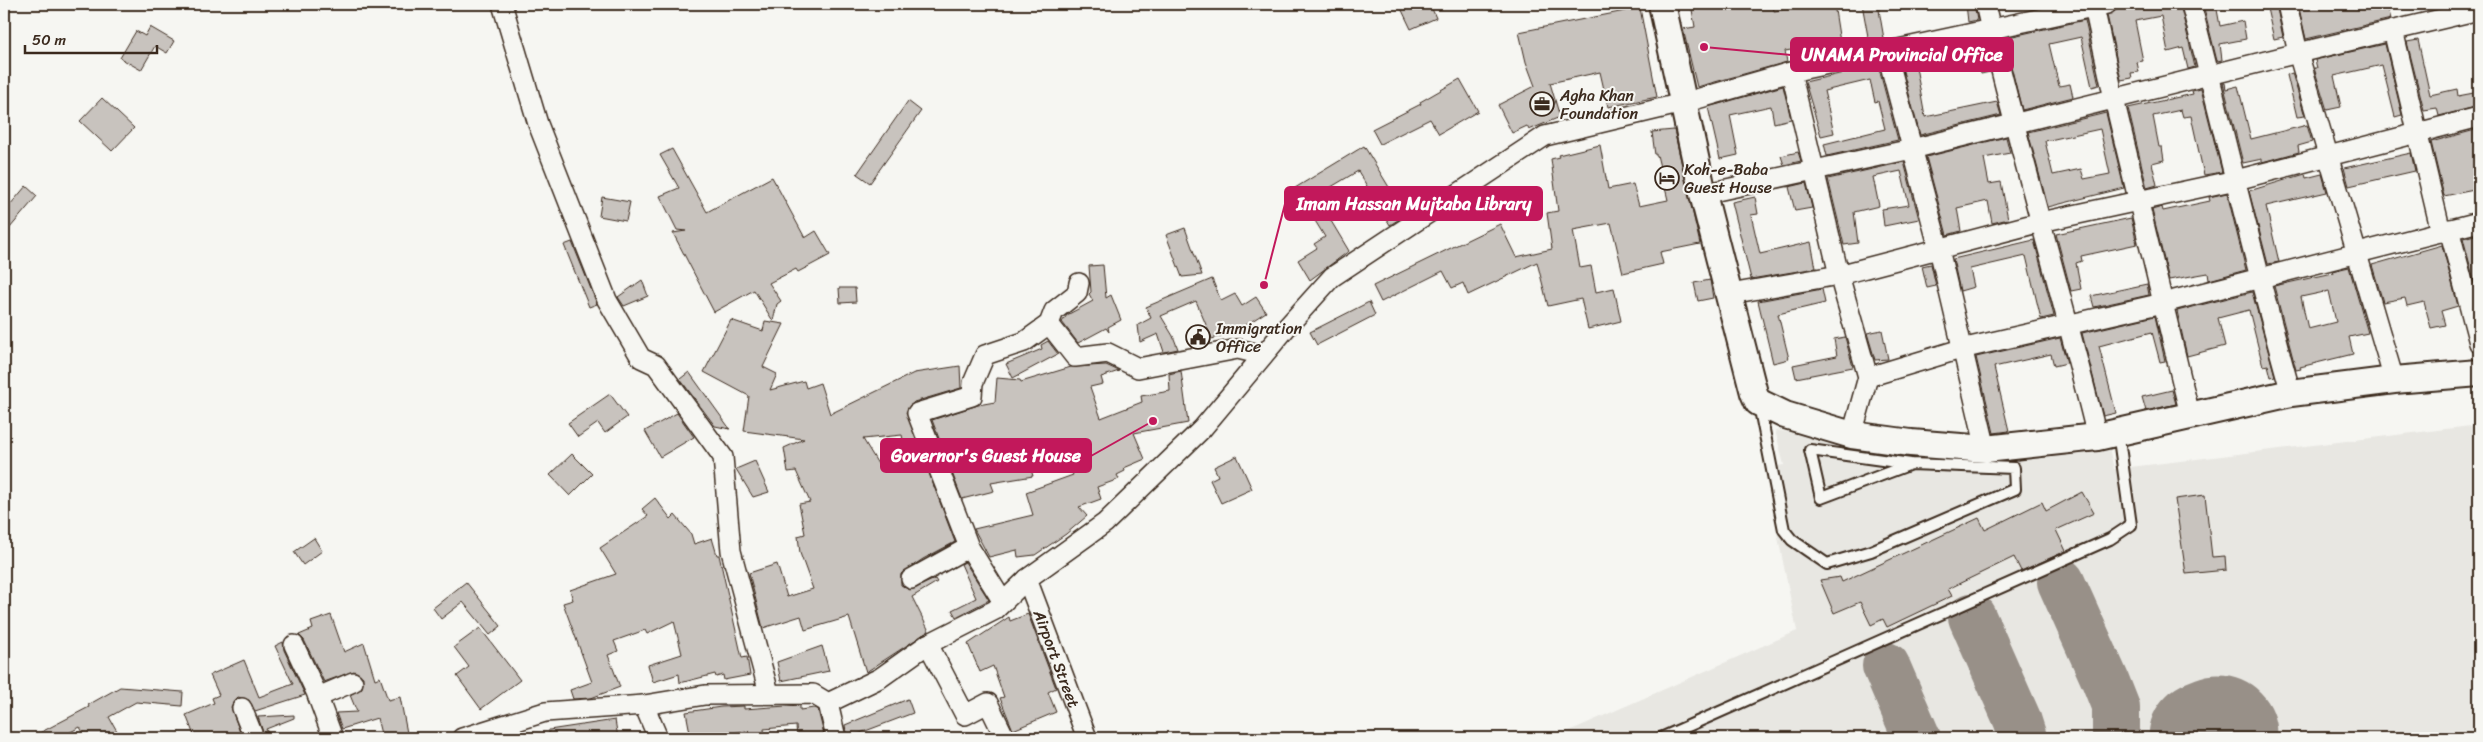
<svg xmlns="http://www.w3.org/2000/svg" width="2483" height="742" viewBox="0 0 2483 742" font-family="Sriracha,sans-serif">
<style>
.built{fill:#e8e7e2}
.lines{fill:none;stroke-linecap:round;stroke-linejoin:round}
.taxiway{stroke:#989088;stroke-width:48}
.runway{stroke:#989088;stroke-width:119}
.building{fill:#c8c3be;stroke:#3b2a1e;fill-rule:evenodd}
.lane-casing{stroke:#3b2a1e;stroke-width:14}
.street-casing{stroke:#3b2a1e;stroke-width:22}
.secondary-casing{stroke:#3b2a1e;stroke-width:30}
.lane{stroke:#f6f6f2;stroke-width:10}
.street{stroke:#f6f6f2;stroke-width:19}
.secondary{stroke:#f6f6f2;stroke-width:26}
.labels{text-anchor:middle;stroke-width:4;stroke-linejoin:round;paint-order:stroke}
.poi-label{font-size:16px;fill:#3b2a1e;stroke:#f6f6f2;text-anchor:start}
.street-label{font-size:16px;fill:#3b2a1e;stroke:#f6f6f2}
.leader{fill:none;stroke:#c2185b;stroke-width:2}
.callout-dot{fill:#c2185b;stroke:#f6f6f2;stroke-width:2}
.callout{fill:#c2185b;stroke:#c2185b;stroke-width:2}
.callout-label{font-size:18px;text-anchor:middle;font-weight:bold;fill:#fff}
</style>
<rect width="100%" height="100%" fill="#f6f6f2"/>
<filter id="ink" filterUnits="userSpaceOnUse"><feTurbulence type="fractalNoise" baseFrequency=".02" numOctaves="2"/><feDisplacementMap in="SourceGraphic" scale="10" xChannelSelector="R" yChannelSelector="G"/><feConvolveMatrix kernelMatrix="1 2 1 2 8 2 1 2 1" color-interpolation-filters="sRGB"/></filter>
<g filter="url(#ink)">
<path class="built" d="M2479,425V738H1553L1797,631L1764,468L1784,465L1775,430L1878,446L2108,444L2114,469Z"/>
<g class="lines">
<path class="taxiway" d="M2061,582L2105,680L2116,708V738
M1972,617L2017,719L2023,738
M1886,666L1917,738"/>
<path class="runway" d="M2208,738L2218,734"/>
</g>
<path class="building" d="M1399,4H1430L1436,18L1411,29Z
M1691,4H1773L1774,11L1817,4H1834L1840,42L1785,51L1787,62L1697,87L1683,29L1695,27Z
M1862,4H1878L1884,39L1836,51V48L1869,42Z
M1966,4H1974L1977,20L1968,22Z
M2146,4H2180L2195,67L2188,69L2183,48L2168,52L2161,16L2135,21L2143,61L2137,62L2139,72L2131,73L2132,78L2121,80L2107,15L2116,10Z
M2203,4H2216L2220,26L2243,21L2246,39L2220,44L2222,60L2217,61Z
M2266,4H2276L2283,37L2274,39Z
M2298,4H2387L2391,19L2306,39Z
M1640,8L1657,97L1608,107L1600,72L1550,83L1560,117L1529,130L1527,126L1512,133L1498,105L1535,86L1526,62L1519,32Z
M2085,20L2099,85L2092,87L2081,37L2049,44L2059,86L2070,84L2073,97L2022,110L2004,38Z
M150,27L174,41L167,53L155,46L141,70L120,58L136,31L145,36Z
M2418,40L2430,95L2457,89L2458,96L2479,92V106L2439,116L2437,108L2424,110L2407,42Z
M1982,42L1990,72L1981,74L1976,53L1916,67L1925,117L1997,102L2001,115L1920,135L1900,60Z
M2385,44L2402,115L2395,117L2382,65L2334,76L2341,107L2327,110L2314,68H2317L2315,60Z
M1878,65L1898,140L1827,156L1824,144L1885,129L1878,101L1875,102L1870,80L1824,91L1834,133L1821,136L1805,82Z
M2292,73L2305,116L2297,117L2287,75Z
M1460,79L1478,111L1439,134L1430,119L1380,144L1372,129L1421,104L1420,102Z
M2223,83H2225L2226,89L2238,86L2251,139L2307,125L2312,142L2298,146L2299,152L2262,162V159L2243,163Z
M1783,86L1791,119L1774,123L1771,106L1730,115L1738,155L1720,159L1708,107Z
M2201,89L2222,172L2204,175L2191,116L2183,117L2181,110L2153,116L2159,147H2162L2164,160L2152,163L2157,185L2147,188L2128,108L2193,94L2192,91Z
M102,98L134,128L112,151L80,121Z
M908,101L921,111L870,183L857,174Z
M2106,113L2124,188L2048,207L2028,132ZM2100,129L2110,174L2084,179L2081,169L2053,175L2045,141Z
M2479,129V189L2444,196L2431,142Z
M1674,130L1700,244L1660,252L1663,264L1623,273L1611,223L1573,230L1580,268L1591,266L1596,292L1614,288L1621,321L1588,329L1581,299L1548,306L1537,262L1468,295L1463,283L1452,288L1443,271L1381,302L1373,286L1500,224L1516,257L1552,249L1547,213L1558,211L1551,159L1559,157L1558,155L1600,145L1608,189L1633,184L1639,206L1668,200L1657,155H1655L1652,132Z
M2006,137L2010,153L1984,158L1989,184L2001,182L2008,219L1992,223L1988,201L1957,208L1961,231L1947,235L1926,157Z
M1364,146L1395,197L1404,191L1415,209L1390,225L1358,171L1316,196L1349,251L1310,280L1298,260L1317,248L1314,244L1325,237L1295,188Z
M672,149L707,212L772,177L805,238L816,231L830,255L798,272L796,269L769,283L781,301L777,304L773,321L754,290L714,312L673,233L686,231L677,230L660,196L679,188L660,155Z
M1798,152L1801,161L1784,165L1781,156Z
M2411,153L2415,171L2349,186L2344,168Z
M1904,162L1919,219L1884,226L1882,209L1909,205L1901,171L1873,177L1879,206L1854,212L1858,243L1844,245L1828,179Z
M2305,174L2306,178L2322,174L2327,192L2266,206L2279,262L2268,264L2249,191Z
M1806,183L1812,208L1795,211L1789,187Z
M26,186L37,196L4,235V212Z
M2227,193L2246,270L2209,280L2208,273L2169,280L2152,210L2162,207L2163,211L2210,201L2209,197Z
M602,197L630,202L626,221L599,216Z
M1755,197L1758,214L1751,215L1760,254L1811,242L1816,268L1751,279L1732,202Z
M2131,218L2137,244L2081,256L2082,261L2076,263L2081,289L2071,291L2056,234Z
M1185,228L1202,275L1182,277L1166,235Z
M2479,234V247L2475,248L2479,267V300L2463,238Z
M2034,240L2054,316L2041,319L2026,256L1970,269L1974,287L1960,291L1953,259Z
M572,242L597,304L589,307L564,245Z
M2442,245L2458,306L2441,311L2445,325L2431,328L2424,302L2407,306L2405,298L2383,302L2372,265Z
M1931,264L1936,286L1927,288L1922,266Z
M1103,265L1106,298L1111,295L1121,320L1108,327L1109,332L1106,328L1078,343L1062,322L1067,315L1093,301L1089,294L1091,292L1089,266Z
M2349,267L2368,333L2349,337L2353,354L2300,367L2301,369L2296,370L2274,286L2333,273L2332,271ZM2329,291L2336,322L2308,329L2301,297Z
M1212,279L1221,301L1235,294L1242,306L1256,297L1266,312L1238,330L1212,339L1196,301L1161,316L1173,336L1178,349L1164,352L1158,334L1140,342L1138,325L1151,318L1146,307Z
M642,280L648,296L624,306L618,297Z
M1710,280L1713,298L1698,301L1694,283Z
M2147,284L2149,295L2094,307L2091,296Z
M839,288H855L856,302L840,303Z
M1822,289L1825,303L1778,314L1789,359L1773,363L1758,301Z
M2252,292L2275,376L2271,377L2268,365L2263,366L2249,310L2218,318L2225,346L2187,356L2177,311Z
M1369,302L1375,315L1317,345L1310,332Z
M2155,316L2165,361L2160,362L2152,332L2099,346L2116,413L2103,416L2082,333Z
M731,320L763,331L765,321L784,324L763,367L777,374L770,390L804,381L806,388L820,383L830,414L914,373L960,366L961,388L914,402L906,412L955,542L923,559L901,574V585L910,590L935,579L937,582L912,597L929,631L866,672L849,617L805,630L801,616L763,628L749,573L777,564L787,597L813,589L800,553L798,536L805,534L799,504L810,502L796,471L788,472L784,448L804,439L744,431L749,396L704,372ZM902,435L907,458L881,469L863,439Z
M1882,330L1888,359L1875,360L1867,333Z
M1845,337L1853,367L1796,378L1793,365L1837,356L1834,339Z
M2060,338L2067,363L2054,366L2051,354L1994,367L2009,431L1994,433L1976,357Z
M1048,341L1058,354L1013,378L1006,364L1042,349L1041,345Z
M1106,365L1119,371L1101,377L1103,384L1090,387L1101,418L1142,402L1141,396L1170,391L1169,374L1181,371L1188,423L1134,433L1145,459L1124,468L1125,471L1117,475L1119,479L1097,487L1101,499L1079,507L1087,516L1066,534L1035,555L1018,557L1017,550L989,557L974,529L1033,515L1026,492L1073,475L1063,448L1027,457L1033,476L991,483L994,491L962,499L932,420L978,405L995,402L997,378L1020,380L1021,382L1071,367Z
M689,372L730,429L715,426L680,379Z
M2172,390L2176,404L2146,411L2142,397Z
M610,394L627,417L605,433L598,423L578,437L568,423Z
M677,413L694,437L660,457L645,431Z
M572,454L592,474L570,496L550,475Z
M1237,456L1252,489L1221,503L1210,480L1218,476L1214,467Z
M755,461L769,492L753,497L736,469Z
M2082,492L2094,513L2056,530L2066,551L2021,571L2014,557L1948,589L1952,596L1887,627L1883,619L1871,625L1860,602L1834,613L1820,580L1840,577L1842,582L1979,518L1985,530L2042,502L2046,511Z
M2205,495L2212,557L2225,556L2226,570L2186,574L2175,499Z
M655,498L671,519L675,515L691,534L694,544L712,538L717,555H719L742,658L747,657L750,675L724,680L723,675L716,677L715,674L680,683L679,674L653,682L648,665L682,654L674,621L647,634L645,630L614,641L618,651L608,655L620,687L591,698L573,699L570,690L592,682L563,603L573,600L570,590L616,574L600,548L648,516L642,509Z
M314,538L322,551L303,565L294,552Z
M965,562L989,600L956,617L952,610L976,598L961,564Z
M466,582L501,626L490,635L463,602L441,619L433,608Z
M1028,614L1056,688L1048,692L1056,712L1013,730L1000,698L1004,697L993,666L980,672L968,644L1009,617L1010,621Z
M331,615L344,652L364,643L375,679L380,677L388,700L400,697L408,738H382L377,718L342,729L336,713L357,712L350,695L362,688L363,677L354,671L324,682L304,640L299,635L313,629L311,622Z
M480,628L520,680L481,709L457,676L469,667L454,647Z
M283,642L284,650L305,695L255,711L249,700L238,697L234,701L231,707L242,738H195L186,715L214,703L212,698L219,695L210,675L244,660L259,697L293,684L275,646Z
M822,646L829,671L781,681L777,662Z
M120,687L183,692L182,706L136,702L109,717L121,738H86L80,727L59,738H30L89,707L88,705Z
M908,699L913,713L847,738L845,725Z
M800,705V710L814,708L818,710L825,738H797L796,726L764,729L765,738H747L746,731L716,735V738H691L686,712L721,707L744,706V709Z
M294,715V718L266,729L270,738H265L258,717Z
M615,720L618,738H549V730Z"/>
<g class="lines">
<g class="lane-casing">
<path id="lane" d="M1759,405L1784,530L1792,540L1827,564L1871,551L2015,489L2014,468L1911,464L1810,450L1821,498L1911,464
M1661,738L2110,539L2131,525L2118,432"/>
</g>
<g class="street-casing">
<g id="street">
<path d="M502,4L538,124L607,300L641,358L656,365L723,457L731,551L769,693"/>
<path d="M1985,4C2018,149 2062,292 2097,437"/>
<path d="M2191,4C2225,134 2254,264 2291,393"/>
<path d="M2287,4L2298,53L2394,380"/>
<path d="M2094,7L2114,99L2190,415"/>
<path d="M2393,30L2441,232"/>
<path d="M1886,50L1939,249L1986,449"/>
<path d="M1791,72L1839,275L1868,377L1852,435"/>
<path d="M1703,194L1912,149L2298,53L2479,10"/>
<path d="M2449,229L2479,343"/>
<path d="M1730,294L1839,275L2041,222L2236,180L2479,117"/>
<path d="M1049,324L1075,357L1108,353L1138,368L1238,349L1263,355"/>
<path d="M1868,377L1961,349L2163,303L2479,222"/>
<path d="M911,579L969,547"/>
<path id="s1" d="M1027,579L1087,738"/>
<path d="M1003,602L969,547L917,413L972,396L973,383L985,355L1024,342L1049,324L1054,311L1077,293L1079,283"/>
<path d="M928,644L965,715L988,703L1005,738"/>
<path d="M294,645L316,692L333,738"/>
<path d="M318,697L353,682"/>
<path d="M828,703L836,738"/>
<path d="M644,705L658,738"/>
<path d="M242,708L254,738"/>
<path d="M462,738L545,712L644,705L705,695L813,694L828,703L880,678L928,644L995,610L1027,579L1105,523L1202,429L1287,327L1332,277L1545,136L1683,103L1791,72L2107,4"/>
</g>
</g>
<g class="secondary-casing">
<path id="secondary" d="M1662,4L1703,194L1754,393L1758,402L1785,415L1852,435L1911,443L1986,449L2097,437L2291,393L2394,380L2479,373"/>
</g>
<use href="#lane" class="lane"/>
<use href="#street" class="street"/>
<use href="#secondary" class="secondary"/>
</g>
</g>
<defs>
<g id="office-ring" transform="scale(1.25)"><circle r="9.5" fill="#f6f6f2" stroke="#3b2a1e" stroke-width="1.5"/><path d="M-6-3h4V-5.5h4V-3h4V5H-6ZM-1-4.5V-3h2v-1.5ZM-6 0V1H6V0Z" fill="#3b2a1e"/></g>
<g id="hotel-ring" transform="scale(1.25)"><circle r="9.5" fill="#f6f6f2" stroke="#3b2a1e" stroke-width="1.5"/><path d="M-6-4.5h1.5V1H6V5H4.5V3h-9V5H-6ZM-4 0a1.8 1.8 0 1 1 3.6 0ZM.5 0V-2.5h3Q6-2.5 6 0Z" fill="#3b2a1e"/></g>
<g id="civic-ring" transform="scale(1.25)"><circle r="9.5" fill="#f6f6f2" stroke="#3b2a1e" stroke-width="1.5"/><path d="M-.6-6.5H3V-4.5H.6V-3L4-1V1h2V6H-6V1h2V-1L-.6-3ZM-1.2 2.5V6h2.4V2.5Z" fill="#3b2a1e"/></g>
</defs>
<g fill-rule="evenodd">
<use href="#office-ring" x="1542" y="104"/>
<use href="#hotel-ring" x="1667" y="178"/>
<use href="#civic-ring" x="1198" y="337"/>
</g>
<g class="labels">
<g class="poi-label">
<text x="1560" y="101">Agha Khan<tspan x="1560" dy="18">Foundation</tspan></text>
<text x="1684" y="175">Koh-e-Baba<tspan x="1684" dy="18">Guest House</tspan></text>
<text x="1216" y="334">Immigration<tspan x="1216" dy="18">Office</tspan></text>
</g>
<g class="street-label">
<text dy="6" stroke="none"><textPath href="#s1" startOffset="85">Airport Street</textPath></text>
</g>
</g>
<path class="leader" d="M1704 47L1791 55M1264 285L1285 204M1153 421L1091 456"/>
<g class="callout-dot">
<circle cx="1704" cy="47" r="5"/>
<circle cx="1264" cy="285" r="5"/>
<circle cx="1153" cy="421" r="5"/>
</g>
<g class="callout">
<rect x="1791" y="38" width="222" height="33" rx="5"/>
<rect x="1285" y="187" width="257" height="33" rx="5"/>
<rect x="881" y="439" width="210" height="33" rx="5"/>
</g>
<g class="callout-label">
<text x="1902" y="61">UNAMA Provincial Office</text>
<text x="1414" y="210">Imam Hassan Mujtaba Library</text>
<text x="986" y="462">Governor's Guest House</text>
</g>
<rect width="2483" height="742" fill="none" stroke="#f6f6f2" stroke-width="20"/>
<rect x="10" y="10" width="2463" height="722" fill="none" stroke="#3b2a1e" stroke-width="2" filter="url(#ink)"/>
<path d="M25 45v8h132v-8" fill="none" stroke="#3b2a1e" stroke-width="2.5"/>
<text x="32" y="45" font-size="15" fill="#3b2a1e" stroke="#f6f6f2" stroke-width="4" paint-order="stroke">50 m</text>
</svg>
